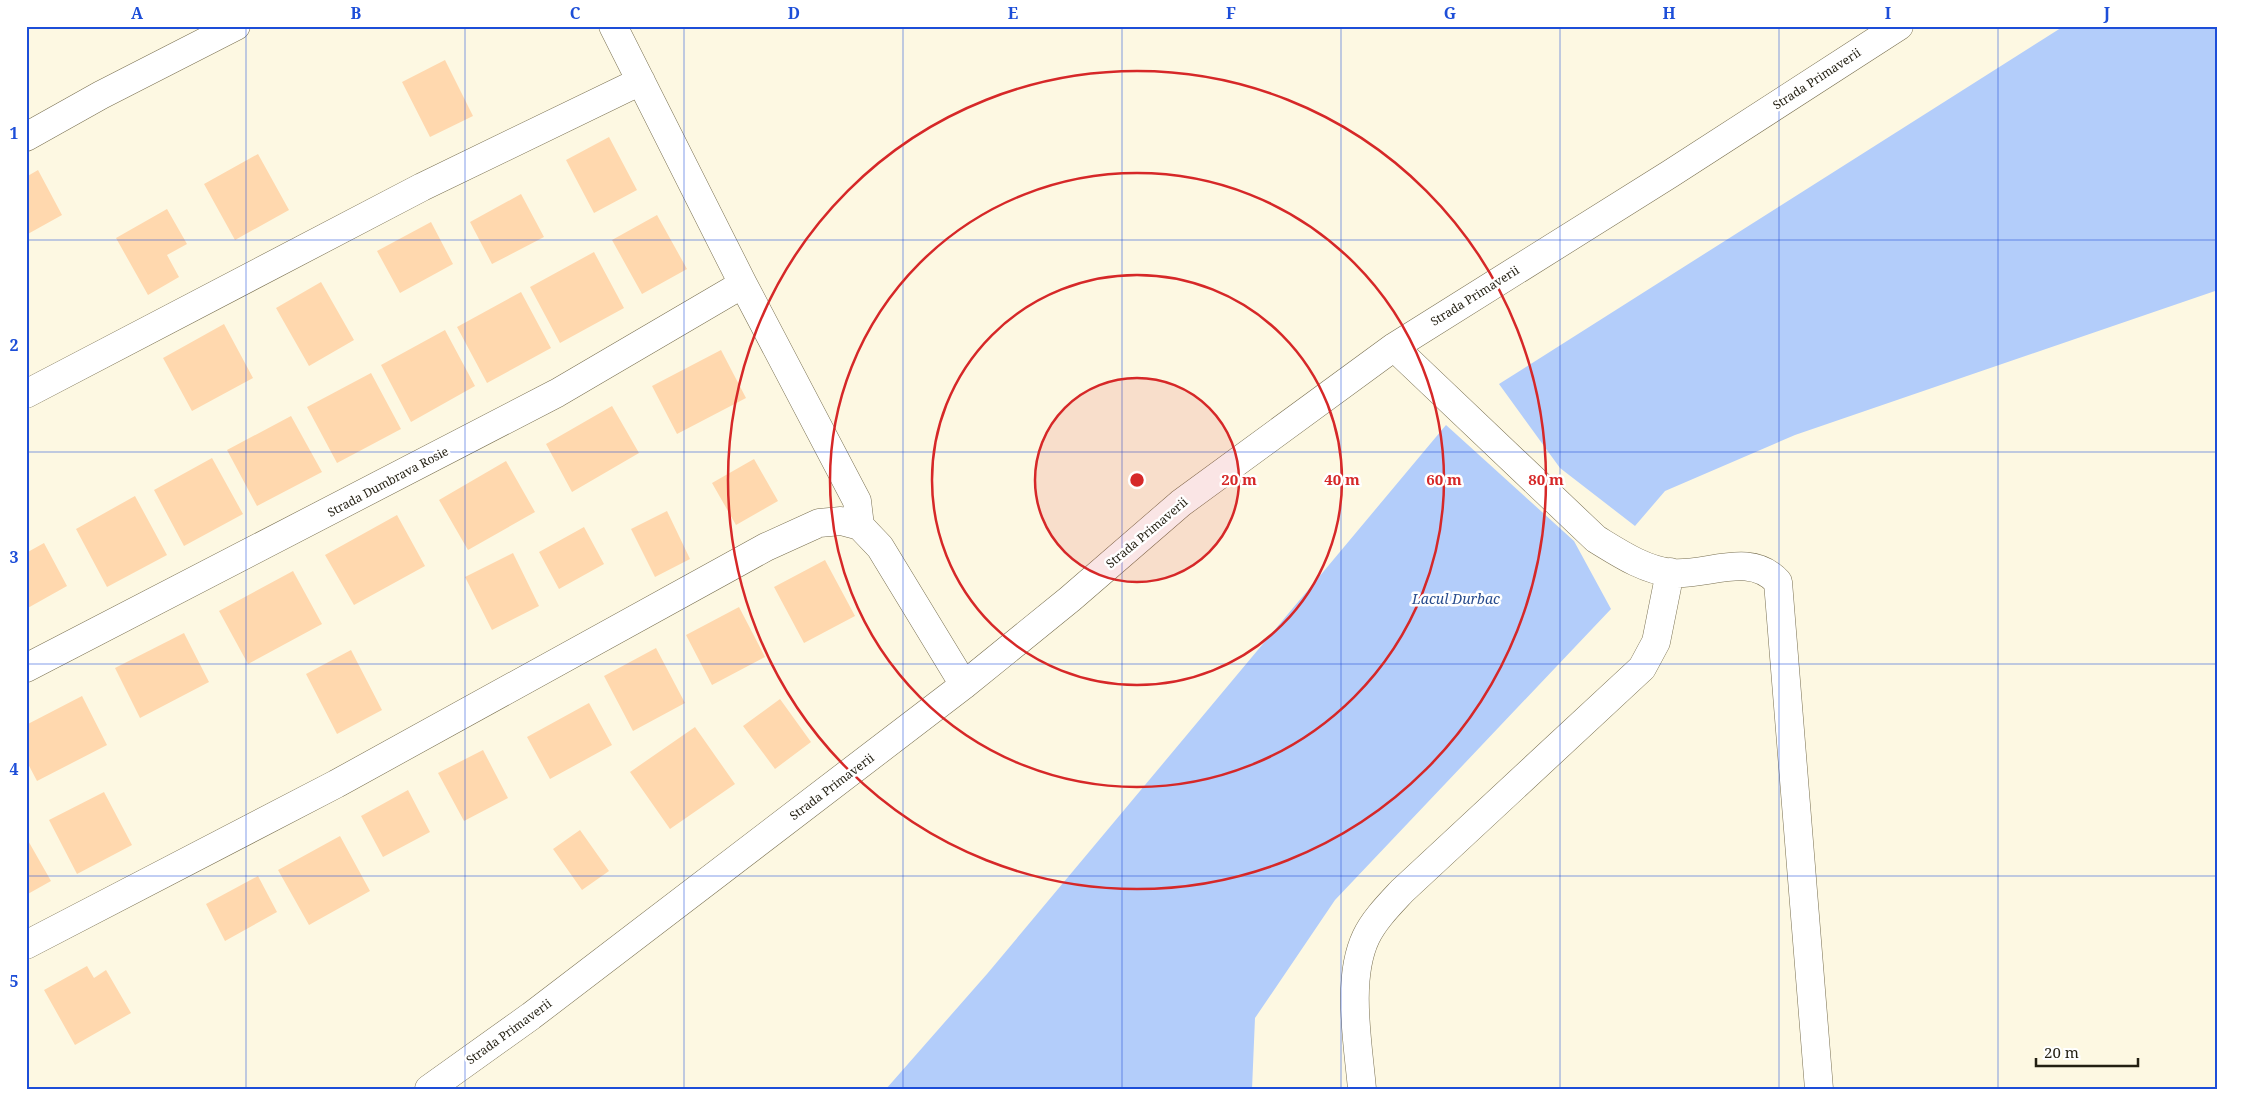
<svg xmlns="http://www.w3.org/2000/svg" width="2244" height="1115" viewBox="0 0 2244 1115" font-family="'Noto Serif',serif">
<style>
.water{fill:#b3cdfa}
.building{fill:#ffd8ae}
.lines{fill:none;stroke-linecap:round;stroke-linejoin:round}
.minor-casing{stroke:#786f50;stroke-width:29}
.minor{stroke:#fff;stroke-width:28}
.grid{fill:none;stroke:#1d4ed8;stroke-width:1;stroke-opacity:0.55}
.ring{fill:none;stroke:#d62828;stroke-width:2.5}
.labels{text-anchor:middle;stroke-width:5;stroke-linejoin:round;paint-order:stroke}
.street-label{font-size:12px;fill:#231f12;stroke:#fff}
.water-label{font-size:14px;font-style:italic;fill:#284c8e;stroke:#fff}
.centre{fill:#d62828;stroke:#fff;stroke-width:2.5}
.ring-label{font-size:15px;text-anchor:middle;font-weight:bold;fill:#d62828;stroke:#fff;stroke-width:5;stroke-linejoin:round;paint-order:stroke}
.neatline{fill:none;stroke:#1d4ed8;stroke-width:2}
.grid-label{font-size:16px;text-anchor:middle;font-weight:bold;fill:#1d4ed8}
</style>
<rect width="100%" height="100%" fill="#fdf8e2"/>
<path class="water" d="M2064,26H2218V290L1795,435L1665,491L1635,526L1560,468L1499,384Z
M1446,425L1574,541L1611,609L1335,900L1255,1018L1252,1089H886L987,974Z"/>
<path class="building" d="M445,60L473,116L430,137L402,82Z
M609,137L637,190L594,213L566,160Z
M258,154L289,210L235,240L204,184Z
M38,170L62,215L26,235V177Z
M521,194L544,237L492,264L470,222Z
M167,209L187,244L167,255L179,277L148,295L116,238Z
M657,215L687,269L642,294L612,240Z
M431,222L453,264L400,293L377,251Z
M594,252L624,308L560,343L530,287Z
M321,282L354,340L309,366L276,308Z
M521,292L551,348L487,383L457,327Z
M224,324L253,378L192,411L163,358Z
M445,330L475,386L411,422L381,365Z
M721,350L746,398L677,434L652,386Z
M371,373L401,429L337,463L307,407Z
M612,406L639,453L572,492L546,444Z
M291,416L322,472L257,506L227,450Z
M212,458L243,514L184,546L154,490Z
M754,459L778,501L736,525L712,483Z
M506,461L535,512L468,550L439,500Z
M135,496L167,555L107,587L76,529Z
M667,511L690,559L655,577L631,529Z
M397,515L425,566L354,605L325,555Z
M584,527L604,564L559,589L539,552Z
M44,543L67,586L26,609V553Z
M513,553L539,606L492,630L465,577Z
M825,560L855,616L804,643L774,587Z
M293,571L322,624L248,664L219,611Z
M739,607L765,657L712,685L686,635Z
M184,633L209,682L140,718L115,668Z
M656,648L685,703L633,731L604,676Z
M351,650L382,710L337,734L306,674Z
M82,696L107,745L37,781L26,760V725Z
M780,699L811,742L775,769L743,726Z
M589,703L612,745L550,779L527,737Z
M695,727L735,784L670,829L630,772Z
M483,750L508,798L464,821L438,773Z
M408,790L430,832L383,857L361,816Z
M104,792L132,845L77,874L49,820Z
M580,830L609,871L582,890L553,849Z
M340,836L370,891L309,925L278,870Z
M26,837L51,881L26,895Z
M258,876L277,912L225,941L206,904Z
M87,966L94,978L106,970L131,1013L75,1045L44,990Z"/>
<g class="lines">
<g class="minor-casing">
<path id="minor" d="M613,26L743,284L857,501L860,526
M26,137L101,95L236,26
M1394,347L1596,539C1619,553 1644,570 1672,573C1708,576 1750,551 1778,582L1819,1089
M26,394L422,187L641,81
M26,668L557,393L743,284
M26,945L336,784L766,547L819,523L841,521L860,526L880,547L964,685
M429,1089L531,1016L964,685L1070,599L1181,503L1394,347L1670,174L1899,26
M1362,1089C1358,1043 1346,979 1366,937C1374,920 1389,905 1402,891L1642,668L1656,642L1670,572"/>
</g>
<use href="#minor" class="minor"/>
</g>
<path class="grid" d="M246,26V1089M465,26V1089M684,26V1089M903,26V1089M1122,26V1089M1341,26V1089M1560,26V1089M1779,26V1089M1998,26V1089M26,240H2218M26,452H2218M26,664H2218M26,876H2218"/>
<circle cx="1137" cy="480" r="102" fill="#d62828" fill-opacity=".12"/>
<g class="ring">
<circle cx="1137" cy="480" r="102"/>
<circle cx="1137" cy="480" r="205"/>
<circle cx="1137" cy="480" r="307"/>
<circle cx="1137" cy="480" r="409"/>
</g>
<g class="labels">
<g class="street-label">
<text transform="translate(1817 79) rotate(-33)" y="4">Strada Primaverii</text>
<text transform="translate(1475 296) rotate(-32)" y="4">Strada Primaverii</text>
<text transform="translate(388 482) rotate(-28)" y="4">Strada Dumbrava Rosie</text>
<text transform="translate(1147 533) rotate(-40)" y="4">Strada Primaverii</text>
<text transform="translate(832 787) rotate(-37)" y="4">Strada Primaverii</text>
<text transform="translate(509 1032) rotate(-36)" y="4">Strada Primaverii</text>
</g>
<g class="water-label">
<text x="1456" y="604">Lacul Durbac</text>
</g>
</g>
<circle cx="1137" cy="480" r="8" class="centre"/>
<g class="ring-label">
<text x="1239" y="485">20 m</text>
<text x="1342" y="485">40 m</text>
<text x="1444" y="485">60 m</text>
<text x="1546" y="485">80 m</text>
</g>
<rect width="2244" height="1115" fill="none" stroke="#ffffff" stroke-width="55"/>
<path d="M2036 1058v8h102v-8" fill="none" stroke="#231f12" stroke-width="2.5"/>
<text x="2044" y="1058" font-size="15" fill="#231f12" stroke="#ffffff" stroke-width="4" paint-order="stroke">20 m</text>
<rect x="28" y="28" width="2188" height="1060" class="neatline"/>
<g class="grid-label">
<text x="137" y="19">A</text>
<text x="356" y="19">B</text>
<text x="575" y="19">C</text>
<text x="794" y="19">D</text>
<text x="1013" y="19">E</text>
<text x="1231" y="19">F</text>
<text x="1450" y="19">G</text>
<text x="1669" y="19">H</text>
<text x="1888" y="19">I</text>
<text x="2107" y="19">J</text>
<text x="14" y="139">1</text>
<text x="14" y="351">2</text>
<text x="14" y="563">3</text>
<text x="14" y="775">4</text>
<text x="14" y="987">5</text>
</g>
</svg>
